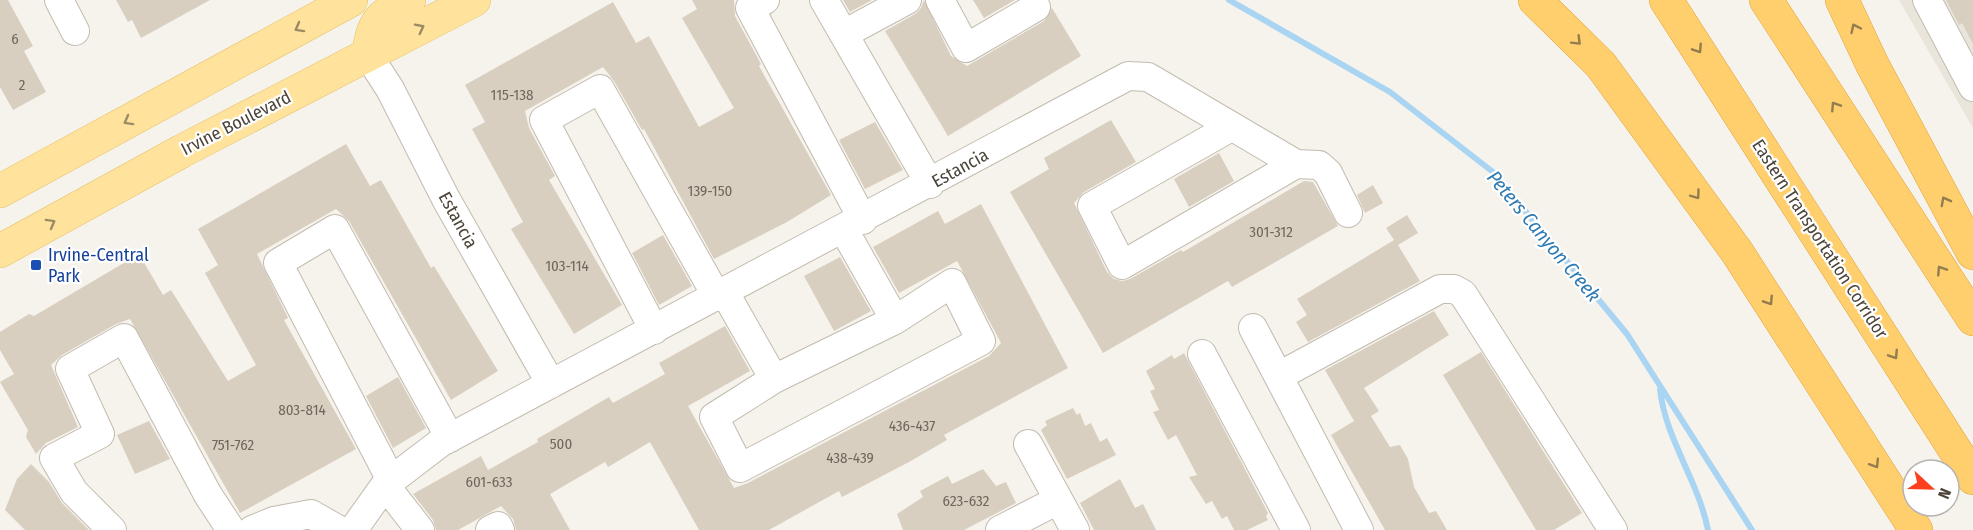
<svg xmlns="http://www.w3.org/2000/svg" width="1973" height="530" viewBox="0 0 1973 530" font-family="'Fira Sans Condensed',sans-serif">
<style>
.residential{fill:#eae5da}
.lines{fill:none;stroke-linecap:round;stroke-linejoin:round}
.stream{stroke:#a9d4f2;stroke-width:6}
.building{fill:#d8cfc1}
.minor-casing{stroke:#c2bbae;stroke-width:30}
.major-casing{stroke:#e6c16a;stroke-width:34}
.highway-casing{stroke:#e0a43c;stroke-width:34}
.minor{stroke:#fff;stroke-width:28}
.major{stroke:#ffe39c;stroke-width:33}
.highway{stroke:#ffcf6e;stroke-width:33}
.oneway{stroke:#9c8c66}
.oneway2{stroke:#937c4e}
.transit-dot{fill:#1a4fb4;stroke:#fff;stroke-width:2}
.labels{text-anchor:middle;stroke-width:4.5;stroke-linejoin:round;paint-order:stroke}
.number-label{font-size:15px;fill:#6e675b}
.street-label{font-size:18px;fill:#4b4439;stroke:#fff}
.transit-label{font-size:18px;fill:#164399;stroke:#fff;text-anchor:start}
.water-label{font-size:20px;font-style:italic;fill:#2e7ab2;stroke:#fff}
</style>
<rect width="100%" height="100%" fill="#f6f3ec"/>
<path class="residential" d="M1899,0H1973V128Z"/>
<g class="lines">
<path class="stream" d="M1229,0L1390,92L1493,172L1627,334L1752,530
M1660,390C1666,440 1698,480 1708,530"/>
</g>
<path class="building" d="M0,0H8L33,46L24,51L46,92L13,110L0,87Z
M116,0H210L141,38L132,20L128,22Z
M692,0H734L735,16L761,64L759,66L831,195L787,222L714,259L644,129L642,130L614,81L603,67L525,111L529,128L555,176L549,180L622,305L574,334L511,229L523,222L472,129L485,122L465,85L613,2L636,43L649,36L699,127L734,108L682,18L697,9Z
M843,0H872L850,12Z
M924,0L951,56L967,66L1044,21L1052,8L1081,56L948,136L885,31L915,14L921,8Z
M973,0H1015L984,18Z
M1946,0H1973V44L1962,23L1959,25Z
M1111,120L1136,162L1084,192L1074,203L1107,272L1114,279L1122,281L1130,279L1181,250L1183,252L1304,181L1313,182L1338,226L1232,287L1228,281L1103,353L1010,192L1049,169L1044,158Z
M875,122L903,170L865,189L839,140Z
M346,144L370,186L381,180L431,268L434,266L498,371L451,400L349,221L336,209L257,254L288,318L284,320L356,449L240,513L130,319L116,324L62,355L51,365L78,427L46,443L36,454L26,437L28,430L0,382L14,374L0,350V332L29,314L34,316L139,254L163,295L171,290L228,381L256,365L205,273L218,265L198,229Z
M1219,153L1234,181L1189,207L1174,179Z
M1373,185L1383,203L1365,213L1357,195Z
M981,204L1068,368L944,435L947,440L909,462L842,497L839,491L769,530H699L650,442L608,467L605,462L550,494L570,530H516L513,519L501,506L458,530H436L433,520L413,494L481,456L488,470L538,442L537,439L609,397L613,403L665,374L659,363L725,326L750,371L688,406L734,488L748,483L989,356L1001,343L957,261L899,293L873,247L938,211L945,224Z
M1407,215L1418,233L1398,245L1420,281L1308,342L1296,322L1307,315L1297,299L1394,240L1386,228Z
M663,235L692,286L659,305L632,253Z
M840,257L871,311L834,331L804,276Z
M1434,311L1449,335L1364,388L1379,411L1371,416L1390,447L1400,445L1408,459L1414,487L1429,513L1436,511L1447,530H1385L1331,435L1354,421L1325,370Z
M1481,352L1582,513L1554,530H1536L1443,375Z
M1184,353L1268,513L1266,516L1268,520L1247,530H1234L1227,516L1222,519L1212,501L1206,504L1189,477L1197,475L1176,435L1168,440L1153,412L1159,410L1150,391L1155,389L1146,371L1172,355L1174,359Z
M398,377L426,428L393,448L366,396Z
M1073,408L1077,415L1080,413L1085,426L1091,423L1100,442L1107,438L1116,455L1067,479L1041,430L1047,425L1045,421Z
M149,421L170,459L135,474L117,435Z
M31,464L49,482L62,503L89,530H25L5,510L17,479Z
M983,469L996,486L1006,482L1016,503L964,530H903L897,514L923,497L920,491L948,476L952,484Z
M1120,479L1135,508L1143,504L1156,530H1094L1080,503Z"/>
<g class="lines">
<g class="minor-casing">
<path id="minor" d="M59,0L75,31
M765,0L750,8L863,220
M824,0L930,184
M940,0L966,48L1036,7
M1927,0L1973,87
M844,34L907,0
M368,55L390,89L446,199L551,384
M1231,127L1092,206L1122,265L1296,164
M844,230L895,320
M952,283L981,341L740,468L714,417L774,379L895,320Z
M725,293L774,379
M1253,328L1359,530
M654,330L544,120L600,89L717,297
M1202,354L1296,530
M1279,376L1440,289H1454L1463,294L1613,530
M1028,444L1075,530
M391,480L278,263L335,229L450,438
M385,485L420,530
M112,530L74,492L54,458L100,434L70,369L124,338L208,495L231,530
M252,530L274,521L311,514L339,530
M353,530L385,485L440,443L1128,76L1148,77L1296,164L1319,165L1328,173L1348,213
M490,530L498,526L500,530
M1000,530L1058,500"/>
</g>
<g class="major-casing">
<path id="major" d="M368,55C374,20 378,17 409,0
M0,191L351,0
M0,251L182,151L474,0"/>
</g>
<g class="highway-casing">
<path id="highway" d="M1535,0L1601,65L1737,252L1916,530
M1666,0L1973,478
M1766,0L1973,319
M1842,0L1872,64L1973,253"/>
</g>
<use href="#minor" class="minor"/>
<use href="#major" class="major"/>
<use href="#highway" class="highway"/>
</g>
<defs><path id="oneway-chevron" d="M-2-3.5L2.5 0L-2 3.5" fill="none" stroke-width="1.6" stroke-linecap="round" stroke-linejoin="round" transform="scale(1.5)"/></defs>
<g class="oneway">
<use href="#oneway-chevron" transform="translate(299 28) rotate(151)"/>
<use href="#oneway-chevron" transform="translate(420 28) rotate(-27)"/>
<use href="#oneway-chevron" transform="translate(128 121) rotate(151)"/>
<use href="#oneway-chevron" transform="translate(51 223) rotate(-29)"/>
</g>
<g class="oneway2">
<use href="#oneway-chevron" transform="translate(1855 28) rotate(-115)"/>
<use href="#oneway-chevron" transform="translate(1577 41) rotate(45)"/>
<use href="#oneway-chevron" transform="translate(1698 49) rotate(57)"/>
<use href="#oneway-chevron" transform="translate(1835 106) rotate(-123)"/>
<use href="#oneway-chevron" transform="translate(1696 195) rotate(54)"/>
<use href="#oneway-chevron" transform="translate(1945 201) rotate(-118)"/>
<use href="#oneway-chevron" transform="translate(1941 270) rotate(-123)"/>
<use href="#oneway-chevron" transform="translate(1769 301) rotate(57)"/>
<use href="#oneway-chevron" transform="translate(1894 355) rotate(57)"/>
<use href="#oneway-chevron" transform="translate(1875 464) rotate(58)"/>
</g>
<rect class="transit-dot" x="30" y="259" width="12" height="12" rx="3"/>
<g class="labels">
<g class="number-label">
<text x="15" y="44">6</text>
<text x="22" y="90">2</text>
<text x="512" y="100">115-138</text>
<text x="710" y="196">139-150</text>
<text x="1271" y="237">301-312</text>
<text x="567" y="271">103-114</text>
<text x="302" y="415">803-814</text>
<text x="912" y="431">436-437</text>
<text x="561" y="449">500</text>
<text x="233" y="450">751-762</text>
<text x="850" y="463">438-439</text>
<text x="489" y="487">601-633</text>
<text x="966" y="506">623-632</text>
</g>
<g class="street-label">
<text transform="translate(236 123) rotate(-27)" y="6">Irvine Boulevard</text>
<text transform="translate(960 168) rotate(-29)" y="6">Estancia</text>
<text transform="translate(458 220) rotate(61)" y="6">Estancia</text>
<text transform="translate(1820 239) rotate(57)" y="6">Eastern Transportation Corridor</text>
</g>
<g class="transit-label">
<text x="48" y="261">Irvine-Central<tspan x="48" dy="21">Park</tspan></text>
</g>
<g class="water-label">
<text transform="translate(1544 236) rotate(50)" y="7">Peters Canyon Creek</text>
</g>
</g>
<g transform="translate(1931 488) rotate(112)"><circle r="28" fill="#ffffff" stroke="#b7b4b0" stroke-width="1.5"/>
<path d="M0-4.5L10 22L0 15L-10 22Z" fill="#fc3f1d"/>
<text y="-9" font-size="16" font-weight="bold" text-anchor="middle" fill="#4b4439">N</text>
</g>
</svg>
